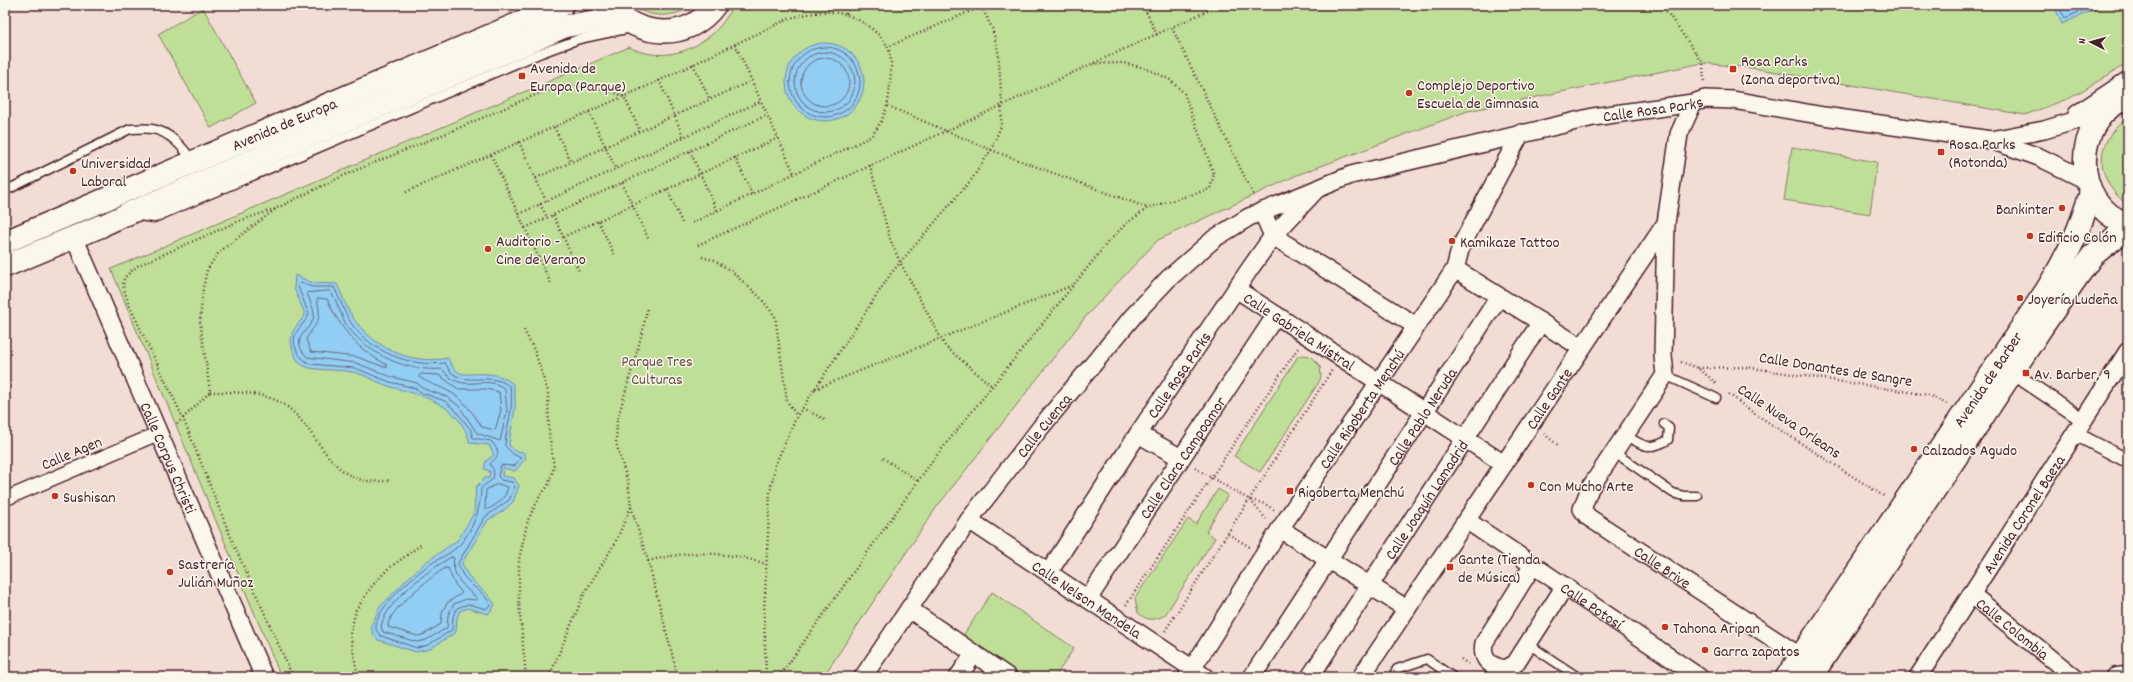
<svg xmlns="http://www.w3.org/2000/svg" width="2133" height="682" viewBox="0 0 2133 682" font-family="Dekko,sans-serif">
<style>
.green{fill:#bfde97;stroke:#847e61}
.water{fill:#92cef3;stroke:#7588a3}
.lines{fill:none;stroke-linecap:round;stroke-linejoin:round}
.shore{stroke:#67657b;stroke-width:1}
.service-casing{stroke:#4a1f2b;stroke-width:11}
.pedestrian-casing{stroke:#4a1f2b;stroke-width:16}
.minor-casing{stroke:#4a1f2b;stroke-width:20}
.tertiary-casing{stroke:#4a1f2b;stroke-width:24}
.secondary-casing{stroke:#4a1f2b;stroke-width:25}
.primary-casing{stroke:#4a1f2b;stroke-width:25}
.path{stroke:#4a1f2b;stroke-width:2.5;stroke-dasharray:1 3;stroke-linecap:butt}
.service{stroke:#fbf7ec;stroke-width:8}
.pedestrian{stroke:#fbf7ec;stroke-width:13}
.minor{stroke:#fbf7ec;stroke-width:17}
.tertiary{stroke:#fbf7ec;stroke-width:21}
.secondary{stroke:#fbf7ec;stroke-width:22}
.primary{stroke:#fbf7ec;stroke-width:22}
.poi-dot{fill:#c8321e;stroke:#fbf7ec;stroke-width:1.5}
.labels{text-anchor:middle;stroke-width:3;stroke-linejoin:round;paint-order:stroke}
.poi-label{font-size:16px;fill:#4a1f2b;stroke:#fbf7ec;text-anchor:start}
.street-label{font-size:16px;fill:#4a1f2b;stroke:#fbf7ec}
.park-label{font-size:16px;fill:#674f46;stroke:#fbf7ec}
</style>
<rect width="100%" height="100%" fill="#f2ddd5"/>
<filter id="ink" filterUnits="userSpaceOnUse"><feTurbulence type="fractalNoise" baseFrequency=".025" numOctaves="2"/><feDisplacementMap in="SourceGraphic" scale="8" xChannelSelector="R" yChannelSelector="G"/><feConvolveMatrix kernelMatrix="1 2 1 2 8 2 1 2 1" color-interpolation-filters="sRGB"/></filter>
<g filter="url(#ink)">
<path class="green" d="M629,5H694C672,19 652,18 629,5Z
M733,5H2128V63L2070,98L2025,115L1759,69L1703,63L1468,111L1297,175L1158,240L1087,315L936,508L823,677H281L111,269L629,47C668,67 716,45 733,5Z
M203,8L256,103L211,128L158,34Z
M2128,118L2125,168L2128,172V205C2095,181 2092,141 2128,118Z
M1792,147L1877,162L1870,214L1784,200Z
M1303,355L1310,356L1320,366L1321,377L1319,382L1260,472L1234,456L1298,356Z
M1218,489L1228,495L1206,532L1215,538L1165,615C1155,621 1147,621 1138,613L1135,598L1188,519L1196,524Z
M992,592L1074,648L1055,677H1021L962,637Z"/>
<path class="water" d="M2054,5H2104L2062,24Z
M786 82a39 39 0 1 1 78 0a39 39 0 1 1-78 0Z
M2128,144V172C2122,163 2122,154 2128,144Z
M295,275L313,283L337,284C343,296 347,311 356,322C378,350 413,365 448,358C458,381 468,372 487,374C497,374 506,378 513,384C519,410 511,421 509,445L515,451L523,452L526,458L515,471L503,468L502,476L514,478L519,486L513,502L502,512L488,520L462,563C470,585 485,587 495,605L488,614L468,608L460,611L457,617L456,632L430,649L416,652L378,640L373,634L371,626L380,607L407,579L426,562L458,540L474,513L476,487L485,478H489L490,471L484,469L486,461L494,455L489,445L470,443C460,403 422,396 388,386C376,382 364,374 352,372C339,369 313,371 304,366C296,362 291,348 291,340C291,329 301,323 305,314L294,288Z"/>
<g class="lines">
<path class="shore" d="M2058,5L2065,18L2094,5
M790 82a35 35 0 1 1 70 0a35 35 0 1 1-70 0Z
M795 82a30 30 0 1 1 60 0a30 30 0 1 1-60 0Z
M801 82a24 24 0 1 1 48 0a24 24 0 1 1-48 0Z
M301,283L312,287H334C340,299 344,312 351,323C372,353 411,367 445,363C447,365 448,369 450,371C465,388 492,370 510,387C515,409 506,424 505,446L513,454L521,458L514,466L501,465L498,476L501,480L512,482L515,487L509,500L485,517L458,563C463,586 485,589 490,605L486,609L468,604L457,608L453,616L452,630L428,645L417,648L381,636C378,633 375,630 376,626C376,608 416,574 429,565C440,558 454,552 462,542C474,526 481,508 481,488L493,479L494,471L490,464C499,455 501,453 491,441L473,438L471,430L456,411L445,401L422,393L415,388L390,382L355,368L311,364C300,360 290,344 296,333C300,326 306,322 309,314L298,287Z
M330,291C338,301 340,316 348,327C369,355 407,372 442,369C463,397 484,372 505,389L507,411L500,441L477,433L459,406L447,397L424,389L417,383L392,377L356,363L307,357C287,336 313,331 314,315C314,307 309,300 307,293Z
M318,298L327,299C342,331 356,348 387,365V368L357,357L311,352L306,339C316,322 323,322 317,300Z
M421,374L439,375L458,389H486L499,392L501,410L495,430L482,427C474,415 464,399 450,392C440,386 429,384 419,377Z
M498,484L508,487C506,498 496,507 485,510L486,490Z
M451,557L454,558C450,575 465,588 477,598V600L466,599L454,604L448,615L447,628L426,640L417,642L383,632L381,626C388,599 428,571 451,557Z
M445,568H448L454,583L462,593L447,603L442,613L441,624L423,635L417,636L388,627C386,612 432,576 445,568Z"/>
<g class="service-casing">
<path id="service" d="M5,191L130,129C137,129 145,128 152,129C169,131 184,148 193,162
M138,216L154,218L541,53L579,39L631,28
M1665,375L1716,398
M1625,435C1643,446 1649,451 1668,440L1669,428L1664,424
M1614,452L1673,493L1684,496H1697
M1528,644L1578,677
M1393,677L1397,669L1427,659L1453,677"/>
</g>
<g class="pedestrian-casing">
<path id="pedestrian" d="M2013,373L2083,420
M2074,433L2128,461
M5,499L150,437"/>
</g>
<g class="minor-casing">
<g id="minor">
<path d="M2077,114L2128,80"/>
<path d="M1991,140L2044,130L2104,112"/>
<path d="M1262,211L1273,236L1416,326"/>
<path id="s1" d="M1666,223L1663,356L1665,375L1590,488L1582,509L1588,517L1792,651L1802,655"/>
<path id="s2" d="M74,237L264,677"/>
<path d="M1455,269L1582,348"/>
<path id="s3" d="M1236,289L1504,464"/>
<path d="M1138,434L1181,458"/>
<path id="s4" d="M969,520L1205,677"/>
<path id="s5" d="M1466,520L1699,677"/>
<path d="M1280,529L1407,609"/>
<path d="M1533,565L1484,643C1481,659 1489,666 1505,669L1515,664L1565,586"/>
<path id="s6" d="M1049,572L1138,434L1249,270L1273,236L1315,191"/>
<path id="s7" d="M1971,594L2074,677"/>
<path id="s8" d="M1088,599L1276,315"/>
<path d="M909,609L1008,677"/>
<path id="s9" d="M863,677L969,520L1041,427L1134,315L1168,279L1215,238L1249,217L1351,175L1593,117L1693,103L1705,99L1733,100L1824,116L1991,140L2039,157L2086,180"/>
<path d="M958,677L974,654"/>
<path id="s10" d="M1187,677L1280,529L1455,269L1461,246L1521,133"/>
<path id="s11" d="M1252,677L1499,297"/>
<path id="s12" d="M1310,677L1541,322"/>
<path id="s13" d="M1361,677L1666,223L1679,134L1693,103"/>
<path id="s14" d="M1918,677L2128,351"/>
<path d="M2115,677L2128,675"/>
</g>
</g>
<g class="tertiary-casing">
<path id="tertiary" d="M101,226L127,214"/>
</g>
<g class="secondary-casing">
<g id="secondary">
<path d="M610,7C640,38 688,42 715,5"/>
<path d="M127,214L566,26L620,17"/>
<path id="s15" d="M5,242L562,5"/>
<path d="M5,266L101,226"/>
</g>
</g>
<g class="primary-casing">
<g id="primary">
<path d="M2128,98C2071,116 2070,206 2128,224"/>
<path id="s16" d="M1787,677L2046,291C2067,257 2080,230 2091,192"/>
<path d="M1811,677L2044,324L2092,256L2117,236L2128,233"/>
</g>
</g>
<path class="path" d="M1143,5L1157,35
M1662,5L1703,63L1704,83
M846,14L850,5
M1172,28L1254,196
M735,44L794,173
M887,47L985,5
M693,64L710,100
M659,80L684,138
M888,106L991,150L1148,208
M589,112L616,169
M554,127L571,162
M519,142L546,201
M690,151L717,211
M491,155L551,284
M735,157L752,194
M870,165L890,239L900,262L945,346L993,387
M536,178L751,81
M622,183L648,238
M667,189L682,223
M406,192L652,84L790,18C822,10 844,7 872,29C879,35 885,40 889,50C892,60 891,73 890,84C889,104 884,122 870,137L690,224
M540,204L547,217
M275,209L239,221L137,266L124,278L123,285L128,303L183,418L234,545L293,677
M519,214L761,101
M553,215L579,271
M598,221L614,254
M525,228L767,115
M563,237L778,138
M698,245L1220,5
M702,257L714,260L731,271L759,296L775,316L787,401L797,416
M524,330L535,352L548,392L549,432L554,467L548,486L540,496L528,520L519,559V603L526,677
M1681,362L1698,368L1716,383
M1698,368L1746,367L1929,395L1947,404
M815,389L1073,285
M210,392C236,392 269,391 290,409C324,439 333,491 390,480
M1729,394L1749,410L1885,497
M802,408L826,420
M177,424L210,392L200,321L203,288L207,270L219,252L277,208L347,174L454,130L535,95L569,85L606,90L624,96L640,131
M1544,434L1558,445
M883,458L918,481
M1195,468L1250,500L1266,519
M1251,500L1265,504L1274,510
M631,507L648,561L678,677
M1228,534L1250,547
M648,561C690,550 725,551 766,564
M1126,605L1298,348
M1165,631L1332,370
M1461,659L1468,664
M358,677L350,634L356,610L372,586L388,569L422,544
M549,677L584,594L615,543L631,507L628,482L616,443L617,421L643,330L647,309
M766,677L764,613L770,493L775,465L797,416L892,272L972,179L991,150L1001,126L1002,104L998,50L992,28L981,5
M779,677L933,460L1108,242L1127,223L1148,208L1210,189L1214,174L1184,93L1169,79L1145,68L1123,63L1093,64"/>
<use href="#service" class="service"/>
<use href="#pedestrian" class="pedestrian"/>
<use href="#minor" class="minor"/>
<use href="#tertiary" class="tertiary"/>
<use href="#secondary" class="secondary"/>
<use href="#primary" class="primary"/>
</g>
</g>
<g class="poi-dot">
<rect x="1729" y="65" width="8" height="8" rx="2"/>
<rect x="518" y="72" width="8" height="8" rx="2"/>
<circle cx="1409" cy="93" r="4"/>
<rect x="1937" y="148" width="8" height="8" rx="2"/>
<circle cx="73" cy="171" r="4"/>
<circle cx="2062" cy="208" r="4"/>
<circle cx="2030" cy="236" r="4"/>
<circle cx="1452" cy="241" r="4"/>
<circle cx="488" cy="249" r="4"/>
<circle cx="2020" cy="298" r="4"/>
<rect x="2022" y="369" width="8" height="8" rx="2"/>
<circle cx="1914" cy="449" r="4"/>
<circle cx="1531" cy="485" r="4"/>
<rect x="1286" y="487" width="8" height="8" rx="2"/>
<circle cx="55" cy="496" r="4"/>
<rect x="1446" y="563" width="8" height="8" rx="2"/>
<circle cx="170" cy="572" r="4"/>
<circle cx="1665" cy="627" r="4"/>
<circle cx="1705" cy="650" r="4"/>
</g>
<g class="labels">
<g class="poi-label">
<text x="1741" y="66">Rosa Parks<tspan x="1741" dy="18">(Zona deportiva)</tspan></text>
<text x="530" y="73">Avenida de<tspan x="530" dy="18">Europa (Parque)</tspan></text>
<text x="1417" y="90">Complejo Deportivo<tspan x="1417" dy="18">Escuela de Gimnasia</tspan></text>
<text x="1949" y="149">Rosa Parks<tspan x="1949" dy="18">(Rotonda)</tspan></text>
<text x="81" y="168">Universidad<tspan x="81" dy="18">Laboral</tspan></text>
<text x="2054" y="214" text-anchor="end">Bankinter</text>
<text x="2038" y="242">Edificio Colón</text>
<text x="496" y="246">Auditorio -<tspan x="496" dy="18">Cine de Verano</tspan></text>
<text x="1460" y="247">Kamikaze Tattoo</text>
<text x="2028" y="304">Joyería Ludeña</text>
<text x="2034" y="379">Av. Barber, 9</text>
<text x="1922" y="455">Calzados Agudo</text>
<text x="1539" y="491">Con Mucho Arte</text>
<text x="1298" y="497">Rigoberta Menchú</text>
<text x="63" y="502">Sushisan</text>
<text x="1458" y="564">Gante (Tienda<tspan x="1458" dy="18">de Música)</tspan></text>
<text x="178" y="569">Sastrería<tspan x="178" dy="18">Julián Muñoz</tspan></text>
<text x="1673" y="633">Tahona Aripan</text>
<text x="1713" y="656">Garra zapatos</text>
</g>
<g class="street-label">
<text dy="6" stroke="none"><textPath href="#s9" startOffset="1024">Calle Rosa Parks</textPath></text>
<text dy="6" stroke="none"><textPath href="#s15" startOffset="303">Avenida de Europa</textPath></text>
<text dy="6" stroke="none"><textPath href="#s3" startOffset="76">Calle Gabriela Mistral</textPath></text>
<text transform="translate(1836 368) rotate(9)" y="6">Calle Donantes de Sangre</text>
<text dy="6" stroke="none"><textPath href="#s6" startOffset="236">Calle Rosa Parks</textPath></text>
<text dy="6" stroke="none"><textPath href="#s16" startOffset="359">Avenida de Barber</textPath></text>
<text dy="6" stroke="none"><textPath href="#s13" startOffset="336">Calle Gante</textPath></text>
<text dy="6" stroke="none"><textPath href="#s10" startOffset="320">Calle Rigoberta Menchú</textPath></text>
<text dy="6" stroke="none"><textPath href="#s11" startOffset="311">Calle Pablo Neruda</textPath></text>
<text transform="translate(1790 420) rotate(34)" y="6">Calle Nueva Orleans</text>
<text dy="6" stroke="none"><textPath href="#s9" startOffset="310">Calle Cuenca</textPath></text>
<text transform="translate(71 452) rotate(-23)" y="6">Calle Agen</text>
<text dy="6" stroke="none"><textPath href="#s2" startOffset="240">Calle Corpus Christi</textPath></text>
<text dy="6" stroke="none"><textPath href="#s8" startOffset="170">Calle Clara Campoamor</textPath></text>
<text dy="6" stroke="none"><textPath href="#s12" startOffset="212">Calle Joaquín Lamadrid</textPath></text>
<text dy="6" stroke="none"><textPath href="#s14" startOffset="194">Avenida Coronel Baeza</textPath></text>
<text dy="6" stroke="none"><textPath href="#s1" startOffset="410">Calle Brive</textPath></text>
<text dy="6" stroke="none"><textPath href="#s4" startOffset="142">Calle Nelson Mandela</textPath></text>
<text dy="6" stroke="none"><textPath href="#s5" startOffset="152">Calle Potosí</textPath></text>
<text dy="6" stroke="none"><textPath href="#s7" startOffset="54">Calle Colombia</textPath></text>
</g>
<g class="park-label">
<text x="657" y="366">Parque Tres<tspan x="657" dy="18">Culturas</tspan></text>
</g>
</g>
<rect width="2133" height="682" fill="none" stroke="#fbf7ec" stroke-width="20"/>
<rect x="10" y="10" width="2113" height="662" fill="none" stroke="#4a1f2b" stroke-width="1.5" filter="url(#ink)"/>
<g transform="translate(2091 42) rotate(276)" stroke="#fbf7ec" stroke-width="3" paint-order="stroke">
<path d="M0-3L7 15L0 10L-7 15Z" fill="#4a1f2b"/>
<text y="-6" font-size="11" font-weight="bold" text-anchor="middle" fill="#4a1f2b">N</text>
</g>
</svg>
